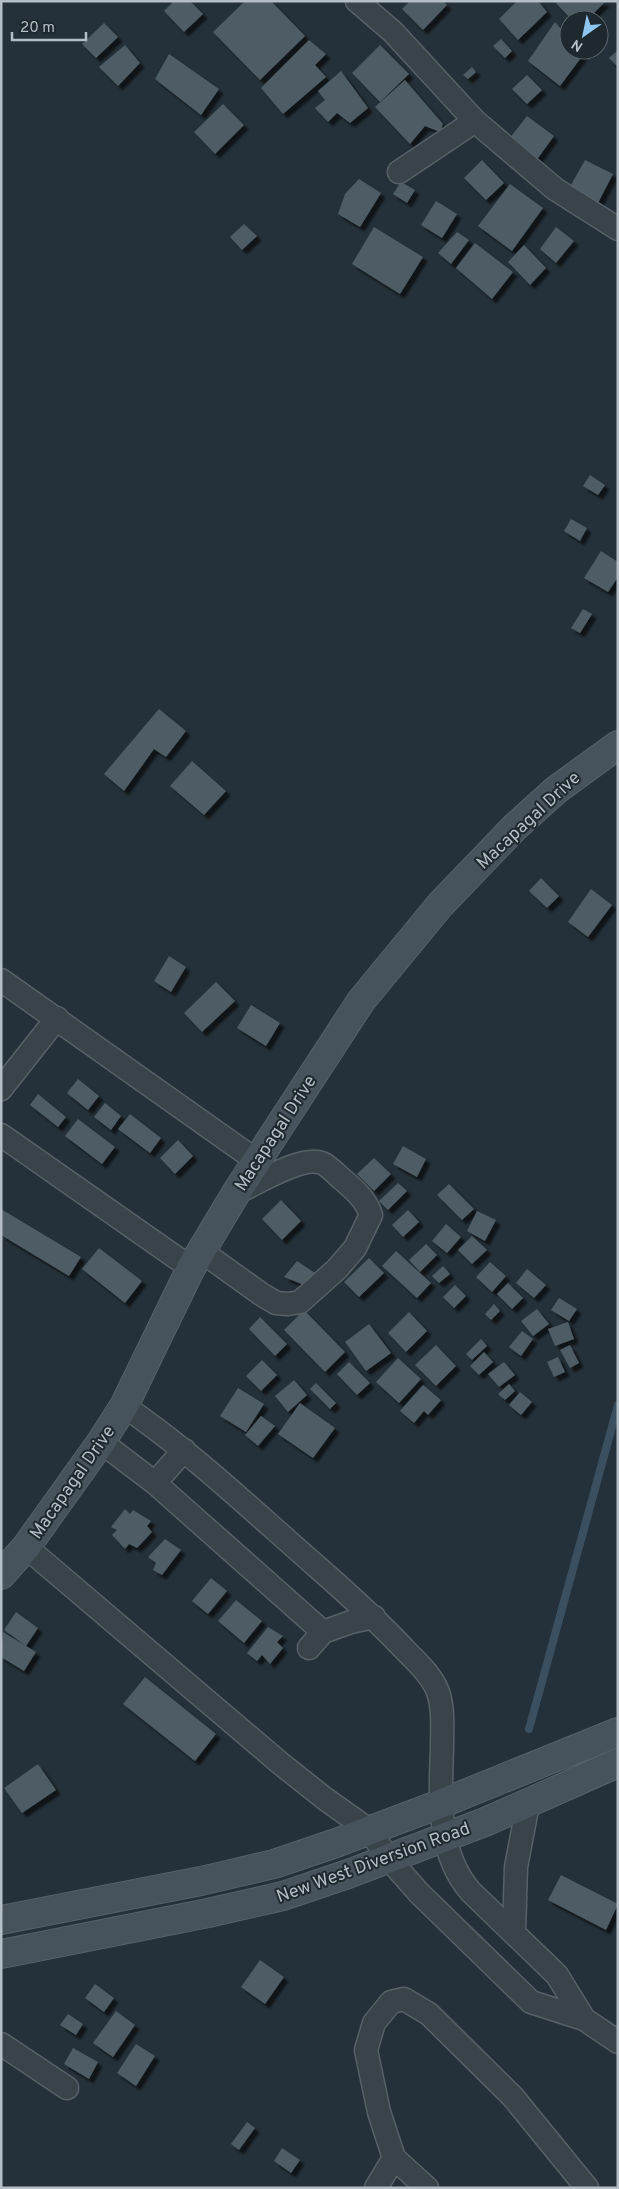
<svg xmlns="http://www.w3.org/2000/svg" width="619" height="2189" viewBox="0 0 619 2189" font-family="Overpass,sans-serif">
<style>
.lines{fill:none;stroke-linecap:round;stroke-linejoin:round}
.stream{stroke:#3a5060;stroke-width:8}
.building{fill:#4d5c65;filter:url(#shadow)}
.street-casing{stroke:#566168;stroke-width:25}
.secondary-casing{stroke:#566168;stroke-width:30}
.street{stroke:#38434a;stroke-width:22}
.secondary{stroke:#46535d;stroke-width:28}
.labels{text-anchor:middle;stroke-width:4;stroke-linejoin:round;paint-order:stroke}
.street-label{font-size:18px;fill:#b3bec6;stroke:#1d282f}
</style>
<defs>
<filter id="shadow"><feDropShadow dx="4.5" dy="4.5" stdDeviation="1" flood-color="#0009"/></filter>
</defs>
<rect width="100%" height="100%" fill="#24313a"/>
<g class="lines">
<path class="stream" d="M529,1729L618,1405"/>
</g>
<path class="building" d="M174,1H190L203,14L184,32L164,11Z
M245,1H271L305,36L260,80L213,32Z
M410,1H443L447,5L423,30L402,9Z
M517,1H538L547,12L518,40L499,19Z
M554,1H606L587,20H572Z
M555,22L569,38V50H579L583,55L560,86L528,61Z
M104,23L118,37L96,58L82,44Z
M501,39L512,51L505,58L493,46Z
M309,40L326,54L315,65L326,77L283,114L261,88Z
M125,45L140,63L118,86L99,67Z
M380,45L409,74L380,102L352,73Z
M618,50V67L609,58Z
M169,54L219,89L201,115L155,79Z
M472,67L476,72L468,79L463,75Z
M341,71L368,108L350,123L337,113L328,122L315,108L325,100L318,91Z
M527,75L542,90L527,104L512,89Z
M405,80L443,124L440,132L425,126L410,144L375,107Z
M223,104L244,125L215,154L194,132Z
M527,116L554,136L533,165L505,144Z
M482,160L504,183L486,200L464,178Z
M585,160L613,174L598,203L571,185Z
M359,179L381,193L360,227L338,214L345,194Z
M401,182L415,190L407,203L393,194Z
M510,184L543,208L512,251L478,226Z
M436,201L457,214L442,238L421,225Z
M244,224L257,236L242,250L230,237Z
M374,227L423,257L400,294L352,264Z
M556,227L574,241L556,263L540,249Z
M457,232L469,240L451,264L438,253Z
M475,243L513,272L492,299L456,268Z
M524,245L546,268L530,285L508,262Z
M590,475L605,485L598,495L583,486Z
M571,519L587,528L580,541L564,531Z
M601,551L618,562V577L608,592L584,578Z
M583,609L592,614L580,633L571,628Z
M159,709L186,731L166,757L154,749L124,791L104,774Z
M192,761L226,791L204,815L170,786Z
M541,878L559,896L547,908L529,891Z
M591,889L612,905L588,937L568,922Z
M169,956L186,967L171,992L154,981Z
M216,982L235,1001L202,1032L184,1013Z
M251,1005L280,1023L266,1046L237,1028Z
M78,1079L99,1096L88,1110L67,1093Z
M38,1094L66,1117L58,1127L30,1105Z
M105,1103L121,1116L111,1130L94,1117Z
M130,1114L161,1138L150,1153L118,1129Z
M78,1119L115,1147L102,1164L65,1136Z
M178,1140L193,1156L175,1174L160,1158Z
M403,1146L426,1159L417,1177L393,1164Z
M374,1158L391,1174L374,1191L357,1174Z
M398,1183L407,1191L388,1210L379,1201Z
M449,1184L474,1209L462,1220L437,1195Z
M281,1200L301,1221L282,1240L262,1219Z
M1,1209L81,1257L69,1276L1,1235Z
M408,1210L419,1222L403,1237L392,1225Z
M477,1211L496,1220L485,1241L467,1231Z
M446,1224L461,1237L447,1253L432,1241Z
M472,1236L487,1250L472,1264L458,1250Z
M426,1244L437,1255L420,1272L409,1260Z
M99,1248L142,1281L125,1303L82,1269Z
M396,1251L431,1283L417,1298L382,1266Z
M369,1258L384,1273L359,1297L344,1282Z
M297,1261L318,1275L309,1287L284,1277Z
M490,1262L506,1276L492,1292L476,1277Z
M443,1266L450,1274L439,1283L432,1276Z
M527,1269L546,1285L534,1298L516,1283Z
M508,1283L523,1298L512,1309L497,1294Z
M455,1285L466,1296L454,1308L443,1297Z
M559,1298L577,1309L569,1321L551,1310Z
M494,1304L500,1311L491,1320L485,1314Z
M537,1309L549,1324L533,1336L521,1321Z
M304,1310L345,1352L325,1372L284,1330Z
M409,1312L427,1331L406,1352L388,1333Z
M260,1317L287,1344L275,1356L249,1329Z
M568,1322L574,1339L555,1346L548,1329Z
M369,1324L391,1353L366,1371L345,1342Z
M522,1331L533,1339L521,1356L509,1347Z
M481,1339L487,1346L472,1360L466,1354Z
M436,1345L456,1366L436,1386L415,1365Z
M570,1345L579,1363L570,1368L560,1350Z
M484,1352L493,1362L479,1375L470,1366Z
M558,1357L565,1372L554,1377L547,1362Z
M398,1358L421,1379L399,1403L376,1382Z
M262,1360L277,1375L261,1391L246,1376Z
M349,1362L370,1383L357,1395L337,1374Z
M504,1362L515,1375L499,1387L488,1374Z
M294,1380L307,1395L288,1412L275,1396Z
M316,1383L336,1403L330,1409L310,1389Z
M509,1384L515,1391L505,1400L498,1394Z
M423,1385L441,1400L428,1415L424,1411L414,1423L400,1411Z
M238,1388L264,1404L246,1432L220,1416Z
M520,1392L532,1402L521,1415L509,1405Z
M300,1403L335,1428L313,1458L278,1434Z
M261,1416L275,1426L258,1446L245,1435Z
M125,1509L130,1514L133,1510L151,1521L147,1526L152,1532L137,1548L129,1544L125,1549L112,1535L117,1530L111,1527Z
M165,1539L181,1550L162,1575L153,1570L156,1563L148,1557Z
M211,1578L227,1591L208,1614L192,1601Z
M236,1600L262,1621L244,1643L218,1621Z
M16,1612L38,1628L26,1646L4,1630Z
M268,1627L283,1636L277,1642L283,1648L270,1664L262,1655L257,1661L247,1653Z
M3,1632L36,1652L24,1671L1,1657Z
M145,1677L216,1734L195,1761L123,1704Z
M38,1764L56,1790L22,1813L4,1788Z
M561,1875L618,1904L606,1930L548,1900Z
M260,1960L284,1977L265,2004L241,1987Z
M95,1984L114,1998L104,2012L85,1998Z
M116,2011L135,2025L113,2057L93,2043Z
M68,2014L83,2024L76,2035L60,2025Z
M136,2044L155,2056L136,2086L117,2073Z
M73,2048L98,2062L89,2079L64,2064Z
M247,2122L255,2128L239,2150L231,2144Z
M282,2148L300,2160L291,2173L274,2161Z"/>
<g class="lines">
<g class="street-casing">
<path id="street" d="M357,1L393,32L475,121L555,189L618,229
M399,172L475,121
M1,980L257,1161
M1,1089L57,1018
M1,1135L191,1268
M201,1251L261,1294L276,1303L288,1304L300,1302L337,1269L355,1248L371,1215C366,1200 356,1191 343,1180C337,1175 329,1166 322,1163C302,1155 256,1184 236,1193
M124,1406C193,1453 253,1511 315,1565C347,1593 377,1620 406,1651C418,1663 432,1676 438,1692C444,1709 442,1731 442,1749C440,1797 437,1854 471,1892L557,1975L584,2019
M101,1442L155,1483L323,1632
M155,1483L184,1450
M26,1547L280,1763L324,1798L369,1830L389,1859L419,1893L531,2002L584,2019L618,2042
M309,1648L323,1632L351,1622L374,1617
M514,1933L516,1867L528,1804
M1,2044L67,2088
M394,2158L427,2188
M376,2188L394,2158L379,2112L366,2050L374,2023L391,2002L404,1999L429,2014L513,2097L587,2188"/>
</g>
<g class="secondary-casing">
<path id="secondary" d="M1,1575L26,1547L101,1442L124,1406L191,1268L236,1193L361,1001L440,905L515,827L556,790L618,745
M1,1920L201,1881L274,1864L336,1843L440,1804L618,1732
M1,1954L208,1913L283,1896L348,1874L485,1822L618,1763"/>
</g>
<use href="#street" class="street"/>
<use href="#secondary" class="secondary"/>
</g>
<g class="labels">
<g class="street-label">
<text transform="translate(528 820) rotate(-43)" y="6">Macapagal Drive</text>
<text transform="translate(275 1133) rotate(-57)" y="6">Macapagal Drive</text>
<text transform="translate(72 1482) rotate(-55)" y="6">Macapagal Drive</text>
<text transform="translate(373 1862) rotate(-20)" y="6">New West Diversion Road</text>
</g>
</g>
<rect width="619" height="2189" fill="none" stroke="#b3bec6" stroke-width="5"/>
<g transform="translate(584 35) rotate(213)"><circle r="24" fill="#1d282f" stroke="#59646b"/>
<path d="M0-4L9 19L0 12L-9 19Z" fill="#8fc6ef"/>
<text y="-8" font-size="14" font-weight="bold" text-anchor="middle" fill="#b3bec6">N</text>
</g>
<path d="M12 32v8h74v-8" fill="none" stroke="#b3bec6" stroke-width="2.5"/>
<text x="20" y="32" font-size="15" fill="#b3bec6" stroke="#1d282f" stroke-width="4" paint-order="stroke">20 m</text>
</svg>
